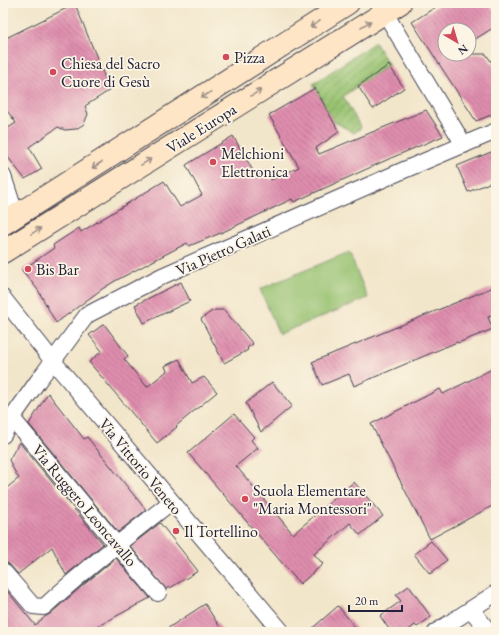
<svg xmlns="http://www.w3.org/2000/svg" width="499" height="635" viewBox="0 0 499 635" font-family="'EB Garamond',serif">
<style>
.garden{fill:url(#garden-furrows);stroke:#5c7255}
.pitch{fill:#96c16f;stroke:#5c7255}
.building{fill:url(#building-back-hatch)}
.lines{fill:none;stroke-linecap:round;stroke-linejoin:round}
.street-casing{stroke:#413f50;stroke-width:18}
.secondary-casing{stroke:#413f50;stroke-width:24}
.street{stroke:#fff;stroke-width:16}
.secondary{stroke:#fee5c5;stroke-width:22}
.oneway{stroke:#9b8d87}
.poi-dot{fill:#d1495b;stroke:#fcf5e5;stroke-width:1.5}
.labels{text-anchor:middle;stroke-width:3.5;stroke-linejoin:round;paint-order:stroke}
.poi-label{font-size:16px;fill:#22223b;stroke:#fcf5e5;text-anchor:start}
.street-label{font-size:16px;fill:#22223b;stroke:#fcf5e5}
</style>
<defs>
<pattern id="garden-furrows" width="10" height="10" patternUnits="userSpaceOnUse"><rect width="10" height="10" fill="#96c16f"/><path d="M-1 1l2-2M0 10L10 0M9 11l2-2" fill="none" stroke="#7a9c5c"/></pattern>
<pattern id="building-back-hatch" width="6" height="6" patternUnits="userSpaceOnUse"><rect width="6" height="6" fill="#df8dad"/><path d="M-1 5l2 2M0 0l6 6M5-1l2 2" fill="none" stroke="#b4738e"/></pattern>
</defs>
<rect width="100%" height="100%" fill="#fcf5e5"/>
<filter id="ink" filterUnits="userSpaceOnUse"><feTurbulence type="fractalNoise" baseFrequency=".025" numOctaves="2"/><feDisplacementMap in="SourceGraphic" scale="8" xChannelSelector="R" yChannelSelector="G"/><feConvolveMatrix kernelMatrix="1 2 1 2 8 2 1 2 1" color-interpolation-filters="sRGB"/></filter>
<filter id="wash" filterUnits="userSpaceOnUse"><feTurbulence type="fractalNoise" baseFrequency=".012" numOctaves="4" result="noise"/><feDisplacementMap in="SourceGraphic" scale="16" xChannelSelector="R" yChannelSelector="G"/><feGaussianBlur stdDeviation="0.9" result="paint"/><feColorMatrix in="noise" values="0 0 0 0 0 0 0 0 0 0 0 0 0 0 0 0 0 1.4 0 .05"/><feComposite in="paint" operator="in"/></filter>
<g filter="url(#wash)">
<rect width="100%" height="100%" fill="#f2e6ca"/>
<path class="garden" d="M375,42L389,65L343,96L361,128L354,133L333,121L313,84Z"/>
<path class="pitch" d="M349,252L368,298L279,334L260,289Z"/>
<g id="blocks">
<path class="building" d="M442,3H489L496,13V26L469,43V30H445V54H486L496,69V113L476,121L412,22Z
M75,4L110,90L85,106L88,114L84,124L76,129L65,130L58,127L29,147L42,169L25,179L3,151V131L16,123L3,105V54L6,48V38Z
M389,65L404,88L373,109L358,86Z
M315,88L339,132L316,148L319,154L426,110L443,136L391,158L294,202L292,199L223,232L189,246L187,243L115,281L102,289L56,323L38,290L22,270L54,248L53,245L79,228L81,232L164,181L180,207L202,195L186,165L233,136L256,176L266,170L271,180L299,167L269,115Z
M496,150V180L468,192L457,166Z
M181,282L190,301L144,323L135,305Z
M496,286V314L488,317L493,329L458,343L457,342L354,386L349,374L322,385L312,362Z
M216,310H224L253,344L247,348L248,350L224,363L201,319L212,311Z
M104,324L128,356L124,359L147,387L167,371L165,366L179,359L192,383L204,377L217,392L176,426L177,427L157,443L89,362L102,351L89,335Z
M496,367V504L430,539L371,424L440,389L443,394Z
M272,382L292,406L261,432L246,403Z
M48,393L84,439L87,437L146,510L118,532L29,424Z
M234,414L254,437L251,440L258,448L236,466L293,534L354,482L383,516L360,535L350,523L314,554L323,564L300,584L188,453Z
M19,442L103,544L66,575L52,547L18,574L10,565L6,562H3V491L19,478L16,474L9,460Z
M160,523L198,571L170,588L169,587L166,589L130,546Z
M431,541L447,560L430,574L414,554Z
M116,558L150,598L87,632H3V586L35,625L46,616L50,614L81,587Z
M409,586L431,617L417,627L415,625L406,632H391L380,616L401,601L396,595Z
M205,604L223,632H162Z
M338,606L359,632H308Z"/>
</g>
</g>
<g filter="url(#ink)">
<use href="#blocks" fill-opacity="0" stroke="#413f50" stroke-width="1"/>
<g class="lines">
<g class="street-casing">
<path id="street" d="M379,3L464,145
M3,176L16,216
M3,298L52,360L282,632
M12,418L117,545L158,593
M3,435L12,418L38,381L87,315L162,276L404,170L496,131
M3,571L33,606L44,607C84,570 128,536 171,502
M471,609L489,632
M436,632L496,593"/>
</g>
<g class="secondary-casing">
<path id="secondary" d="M3,224L348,3
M3,252L400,3"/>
</g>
<use href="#street" class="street"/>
<use href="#secondary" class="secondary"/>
</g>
<defs><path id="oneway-shaft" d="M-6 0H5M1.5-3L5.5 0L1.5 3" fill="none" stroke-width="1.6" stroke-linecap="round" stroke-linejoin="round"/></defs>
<g class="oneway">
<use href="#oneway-shaft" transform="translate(315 24) rotate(147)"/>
<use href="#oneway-shaft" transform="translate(366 24) rotate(-32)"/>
<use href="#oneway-shaft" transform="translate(256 93) rotate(-32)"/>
<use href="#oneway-shaft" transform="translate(206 95) rotate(147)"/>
<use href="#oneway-shaft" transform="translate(146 162) rotate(-32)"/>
<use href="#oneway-shaft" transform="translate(97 165) rotate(147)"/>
<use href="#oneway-shaft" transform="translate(36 231) rotate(-32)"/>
</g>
</g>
<g class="poi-dot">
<circle cx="226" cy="57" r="4"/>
<circle cx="53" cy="72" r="4"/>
<circle cx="213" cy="162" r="4"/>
<circle cx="28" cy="269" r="4"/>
<circle cx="245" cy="499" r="4"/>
<circle cx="176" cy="531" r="4"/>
</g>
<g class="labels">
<g class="poi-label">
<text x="234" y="63">Pizza</text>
<text x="61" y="69">Chiesa del Sacro<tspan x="61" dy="18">Cuore di Gesù</tspan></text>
<text x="221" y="159">Melchioni<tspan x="221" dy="18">Elettronica</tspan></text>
<text x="36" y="275">Bis Bar</text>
<text x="253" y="496">Scuola Elementare<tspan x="253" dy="18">"Maria Montessori"</tspan></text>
<text x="184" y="537">Il Tortellino</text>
</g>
<g class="street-label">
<text transform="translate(201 128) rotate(-32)" y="6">Viale Europa</text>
<text transform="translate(223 250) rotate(-24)" y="6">Via Pietro Galati</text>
<text transform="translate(141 466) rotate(50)" y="6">Via Vittorio Veneto</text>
<text transform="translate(85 505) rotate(50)" y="6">Via Ruggero Leoncavallo</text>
</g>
</g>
<rect width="499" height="635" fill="none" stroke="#fcf5e5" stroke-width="16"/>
<g transform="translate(457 42) rotate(142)"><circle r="19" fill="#fcf5e5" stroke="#a5a1a1"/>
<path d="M0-3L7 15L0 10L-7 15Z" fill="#d1495b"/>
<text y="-6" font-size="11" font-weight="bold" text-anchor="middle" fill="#22223b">N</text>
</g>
<path d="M349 605v6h53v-6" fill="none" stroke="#22223b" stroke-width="2"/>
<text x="355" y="605" font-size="12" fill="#22223b" stroke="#fcf5e5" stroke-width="3" paint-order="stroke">20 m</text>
</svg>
